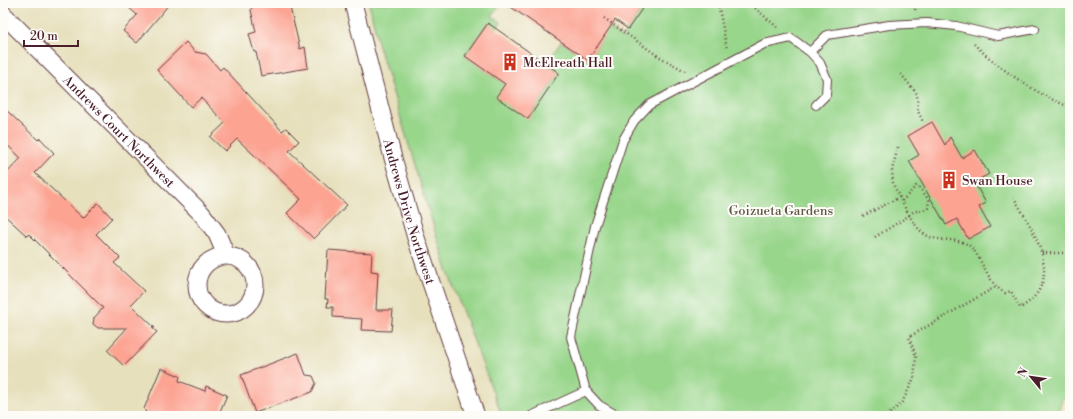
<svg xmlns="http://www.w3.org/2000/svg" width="1073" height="419" viewBox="0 0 1073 419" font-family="'Libre Bodoni',serif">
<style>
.green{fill:#98d68b;stroke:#717a5b}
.building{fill:#fca392}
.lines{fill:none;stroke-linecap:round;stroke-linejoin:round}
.service-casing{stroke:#623c41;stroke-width:10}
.minor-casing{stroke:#623c41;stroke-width:19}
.path{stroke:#623c41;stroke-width:2.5;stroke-dasharray:1 3;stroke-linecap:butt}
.service{stroke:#fff;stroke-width:8}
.minor{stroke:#fff;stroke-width:17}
.labels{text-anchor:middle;stroke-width:4;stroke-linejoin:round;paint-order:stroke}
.poi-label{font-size:13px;fill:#4a1f2b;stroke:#fdfcf7;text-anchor:start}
.street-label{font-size:13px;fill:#4a1f2b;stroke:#fdfcf7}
.park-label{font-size:13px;fill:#615648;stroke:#fdfcf7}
</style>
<rect width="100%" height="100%" fill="#fdfcf7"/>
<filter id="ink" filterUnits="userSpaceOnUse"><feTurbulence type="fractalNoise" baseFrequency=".025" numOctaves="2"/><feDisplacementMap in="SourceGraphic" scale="8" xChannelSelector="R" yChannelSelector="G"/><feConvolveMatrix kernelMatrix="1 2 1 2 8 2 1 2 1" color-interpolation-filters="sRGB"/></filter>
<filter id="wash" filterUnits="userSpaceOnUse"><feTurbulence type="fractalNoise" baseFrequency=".012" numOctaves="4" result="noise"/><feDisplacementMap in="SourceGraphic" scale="16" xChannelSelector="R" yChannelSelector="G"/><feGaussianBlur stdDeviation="0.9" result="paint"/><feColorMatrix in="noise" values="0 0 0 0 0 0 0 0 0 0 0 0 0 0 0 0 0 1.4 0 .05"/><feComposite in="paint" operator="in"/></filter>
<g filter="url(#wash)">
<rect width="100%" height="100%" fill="#e7e0bd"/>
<path class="green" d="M369,3H501L492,16L501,22L495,30L487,24L465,56L505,84L528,119L559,73L546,64L561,42L588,60L609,28L622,38L646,3H1070V391L1062,400L1057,416H502L446,267L379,47Z"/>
<g id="blocks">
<path class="building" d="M124,3H170L137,43L123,31L137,15Z
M260,3H289L300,49L305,47L308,68L261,76L256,52H254L249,34L256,32L251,10L253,5Z
M505,3H646L628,29L615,20L588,60Z
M488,23L559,73L528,119L496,97L505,84L465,56Z
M186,42L195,52L206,54L220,70L223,67L282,131L286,128L299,141L289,151L347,205L314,239L287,213L301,199L237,139L225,151L210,137L225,123L201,98L191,107L157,70Z
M3,107L38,140L40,138L54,153L35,173L83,218L98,203L112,218L96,234L120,258L114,263L144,291L131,305L155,328H152L157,332L124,366L107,350L127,328H98L93,324L94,318L103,308L29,234L27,236L3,214V177L21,158L3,141Z
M932,122L945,145L950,137L962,158L975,150L989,174L974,182L986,203L979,207L990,227L968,239L957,219L946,225L909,161L919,155L908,136Z
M328,250L372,253L371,271L378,272L376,310H393L391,331L361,330L362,319L333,317V307H327L328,299H325Z
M298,353L306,375L313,376L316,383L312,392L255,413L241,375Z
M161,368L180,376L179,381L205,391L206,386L227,395L218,416H148L144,409Z"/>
</g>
</g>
<g filter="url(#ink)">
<use href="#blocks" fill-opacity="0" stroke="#623c41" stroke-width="1"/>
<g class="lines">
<g class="service-casing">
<path id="service" d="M810,52L827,35L889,25L927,23L956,26L998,36L1035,29
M586,391L599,405L618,416
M531,416L586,391L571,337L595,226L623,140L634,121L649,105L764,44L791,38L810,52L820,63L827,79L826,95L816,105"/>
</g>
<g class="minor-casing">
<g id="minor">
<path id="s1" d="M353,3L393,158L416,238L476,416"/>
<path id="s2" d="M3,14L202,214L217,234L226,255"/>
<circle cx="226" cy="285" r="29"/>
</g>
</g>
<path class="path" d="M718,3L727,49
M749,3L777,27
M915,10L917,3
M604,18L658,56L685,71
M974,44C997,67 1039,96 1070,107
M901,74L917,94L918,111L923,122
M898,147L892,170L893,184C900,197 913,228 926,235C939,243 961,236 972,248C984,262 988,284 1005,293L1011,291L1020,308C1067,281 1034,232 1014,198
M902,201L916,186H918L929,200L928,208C922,212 916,209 910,214
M863,216L900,197
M875,237L910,215
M1042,253H1070
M887,416L902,403L914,378L916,356L909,337L997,286"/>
<use href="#service" class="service"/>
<use href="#minor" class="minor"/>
</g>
</g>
<defs>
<g id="building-bare" transform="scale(1.38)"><path d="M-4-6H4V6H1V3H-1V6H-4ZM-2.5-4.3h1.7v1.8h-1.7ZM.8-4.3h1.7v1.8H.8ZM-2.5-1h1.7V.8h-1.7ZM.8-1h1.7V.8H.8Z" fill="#c8321e" stroke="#fdfcf7" stroke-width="2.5" paint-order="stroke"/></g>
</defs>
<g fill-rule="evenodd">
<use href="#building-bare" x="510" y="62"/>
<use href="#building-bare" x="949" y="180"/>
</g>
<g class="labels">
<g class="poi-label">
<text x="523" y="67">McElreath Hall</text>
<text x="962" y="185">Swan House</text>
</g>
<g class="street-label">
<text dy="5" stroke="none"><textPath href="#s2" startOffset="165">Andrews Court Northwest</textPath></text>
<text dy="5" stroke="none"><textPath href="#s1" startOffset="216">Andrews Drive Northwest</textPath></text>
</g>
<g class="park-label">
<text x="781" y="215">Goizueta Gardens</text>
</g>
</g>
<rect width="1073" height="419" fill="none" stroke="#fdfcf7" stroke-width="16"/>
<g transform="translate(1031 377) rotate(299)" stroke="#fdfcf7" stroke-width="3" paint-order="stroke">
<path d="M0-3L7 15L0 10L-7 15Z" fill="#4a1f2b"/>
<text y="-6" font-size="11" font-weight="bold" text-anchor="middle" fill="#4a1f2b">N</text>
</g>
<path d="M24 40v6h54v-6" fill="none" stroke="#4a1f2b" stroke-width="2"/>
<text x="30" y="40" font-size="12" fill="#4a1f2b" stroke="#fdfcf7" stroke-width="3" paint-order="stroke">20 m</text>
</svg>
